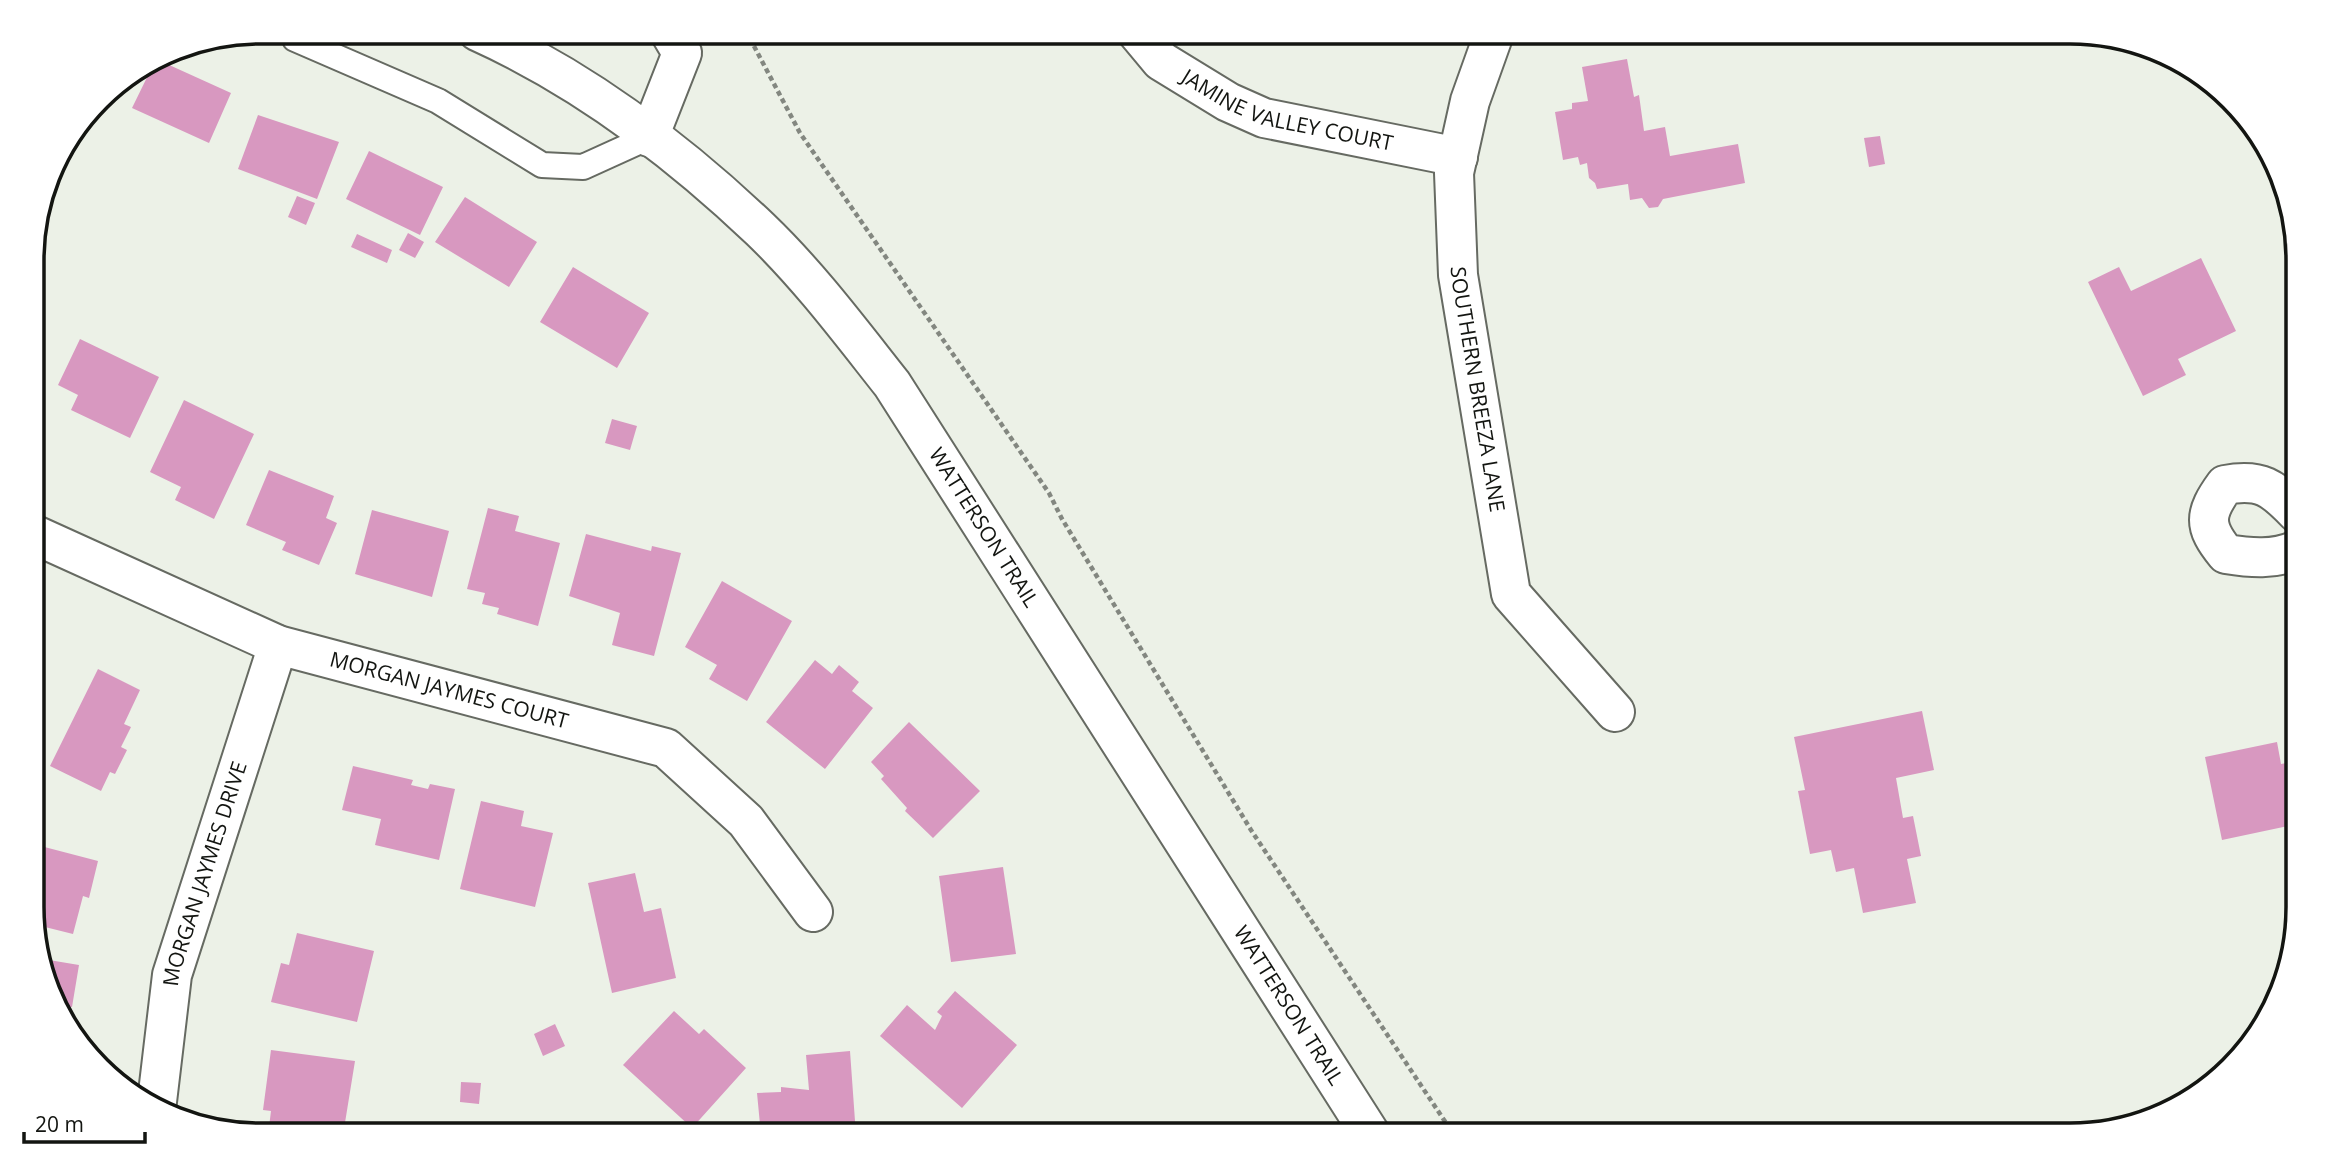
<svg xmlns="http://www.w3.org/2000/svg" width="2330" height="1167" viewBox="0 0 2330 1167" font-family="'Open Sans',sans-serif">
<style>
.building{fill:#d898c0}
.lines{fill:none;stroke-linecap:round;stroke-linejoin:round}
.lane-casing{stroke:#666a62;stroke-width:28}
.street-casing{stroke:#666a62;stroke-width:42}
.secondary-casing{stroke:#666a62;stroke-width:42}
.path{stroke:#838780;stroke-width:4.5;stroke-dasharray:5 3.5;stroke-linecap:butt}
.lane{stroke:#fff;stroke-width:24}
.street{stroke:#fff;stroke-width:38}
.secondary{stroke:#fff;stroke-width:38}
.labels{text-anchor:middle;stroke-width:5;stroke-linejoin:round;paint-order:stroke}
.street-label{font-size:21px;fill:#131511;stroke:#fff}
.rim{fill:none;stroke:#131511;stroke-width:3.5}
</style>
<rect width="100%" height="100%" fill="#ecf1e7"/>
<path class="building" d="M156,59L231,93L209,143L132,108Z
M1627,59L1634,97L1639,95L1644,131L1665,127L1670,156L1738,144L1745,183L1663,199L1658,207L1649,208L1642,198L1630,200L1628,184L1597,189L1595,183L1589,178L1587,163L1580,165L1578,157L1563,160L1555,112L1572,109V103L1588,101L1582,67Z
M111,87L93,119L87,116L109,88Z
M258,115L339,142L317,199L238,169Z
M1880,136L1885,164L1869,167L1864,138Z
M369,151L443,187L420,235L346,199Z
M297,196L315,203L306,225L288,217Z
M465,197L537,242L509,287L435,242Z
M408,233L424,242L415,258L399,250Z
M357,234L392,250L387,263L351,247Z
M2201,258L2236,331L2178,359L2186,375L2143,396L2088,282L2119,267L2131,291Z
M573,267L649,313L617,368L540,322Z
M80,339L159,377L130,438L71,410L78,395L58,385Z
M184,400L254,434L214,519L175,500L181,487L150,472Z
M612,419L637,426L630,450L605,443Z
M269,470L334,496L326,518L337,523L319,565L282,550L286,542L246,525Z
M488,508L519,516L515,531L560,543L538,626L497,614L499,608L482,604L485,593L467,589Z
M372,510L449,531L432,597L355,574Z
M586,534L651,551L652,546L681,553L654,656L612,645L620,613L569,596Z
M722,581L792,621L747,701L709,679L717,665L685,647Z
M815,660L832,674L839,665L859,682L852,691L873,708L825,769L766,722Z
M98,669L140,690L124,724L131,727L121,747L127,750L115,774L110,772L101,791L50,766Z
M1922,711L1934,770L1896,778L1903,818L1913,816L1921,856L1907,859L1916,903L1863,913L1854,868L1836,872L1831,850L1810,854L1798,791L1805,790L1794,737Z
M909,722L980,791L933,838L905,811L907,808L881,779L884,776L871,762Z
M2277,742L2281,764L2298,761V824L2222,840L2205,757Z
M353,766L413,780L411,785L428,789L430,784L455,789L439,860L375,845L381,819L342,810Z
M481,801L524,811L521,826L553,833L535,907L460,889Z
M33,844L98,861L89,898L83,896L73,934L33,924Z
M1003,867L1016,954L951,962L939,876Z
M635,873L644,912L661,908L676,978L612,993L588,883Z
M297,933L374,951L357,1022L271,1002L281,963L289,965Z
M43,959L79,965L72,1007L61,1005Z
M955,991L1017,1045L962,1108L880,1036L907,1005L935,1030L942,1016L937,1012Z
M674,1011L699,1034L704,1029L746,1068L692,1128L623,1065Z
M555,1024L565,1046L543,1056L534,1034Z
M271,1050L355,1061L343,1135H268L271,1111L263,1110Z
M850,1051L856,1135H761L757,1093L781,1092V1087L809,1090L806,1055Z
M461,1082L481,1083L479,1104L460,1102Z"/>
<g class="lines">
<g class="lane-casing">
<path id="lane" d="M295,39L438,101L542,165L583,167L649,137"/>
</g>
<g class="street-casing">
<g id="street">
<path id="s1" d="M1136,31L1161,61L1228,102L1264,118L1458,157"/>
<path id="s2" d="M1495,31L1470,101L1454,173L1458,275L1511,594L1615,712"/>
<path d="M649,137L682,53L669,31"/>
<path d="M2297,513C2273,488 2261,478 2225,485C2204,514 2203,526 2226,554C2251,558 2274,560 2297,550"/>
<path id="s3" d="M33,534L278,645L666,748L746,821L813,912"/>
<path id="s4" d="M156,1110L172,975L278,645"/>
</g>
</g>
<g class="secondary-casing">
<g id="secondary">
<path id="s5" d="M477,31C581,78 678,151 760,229C809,276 850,331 892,384L1371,1135"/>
</g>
</g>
<path class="path" d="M746,31L800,133L1049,493L1062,519L1251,830L1454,1135"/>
<use href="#lane" class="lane"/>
<use href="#street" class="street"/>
<use href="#secondary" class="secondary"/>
</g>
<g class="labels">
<g class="street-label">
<text dy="7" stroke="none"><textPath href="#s1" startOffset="177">JAMINE VALLEY COURT</textPath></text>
<text dy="7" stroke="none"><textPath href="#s2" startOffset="366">SOUTHERN BREEZA LANE</textPath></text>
<text dy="7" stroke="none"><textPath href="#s5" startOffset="721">WATTERSON TRAIL</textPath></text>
<text dy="7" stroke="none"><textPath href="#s3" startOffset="446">MORGAN JAYMES COURT</textPath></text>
<text dy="7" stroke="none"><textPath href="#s4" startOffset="242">MORGAN JAYMES DRIVE</textPath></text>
<text dy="7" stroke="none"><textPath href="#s5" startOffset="1288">WATTERSON TRAIL</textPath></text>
</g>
</g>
<path d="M0 0H2330V1167H0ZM260 44H2070A216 216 0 0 1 2286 260V907A216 216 0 0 1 2070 1123H260A216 216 0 0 1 44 907V260A216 216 0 0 1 260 44Z" fill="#fff" fill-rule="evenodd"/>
<path class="rim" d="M260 44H2070A216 216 0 0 1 2286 260V907A216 216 0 0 1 2070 1123H260A216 216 0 0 1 44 907V260A216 216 0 0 1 260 44Z"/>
<path d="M24 1132v10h121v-10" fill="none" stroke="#131511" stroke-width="3.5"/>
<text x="35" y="1132" font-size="21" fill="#131511" stroke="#ffffff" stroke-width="5" paint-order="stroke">20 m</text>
</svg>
